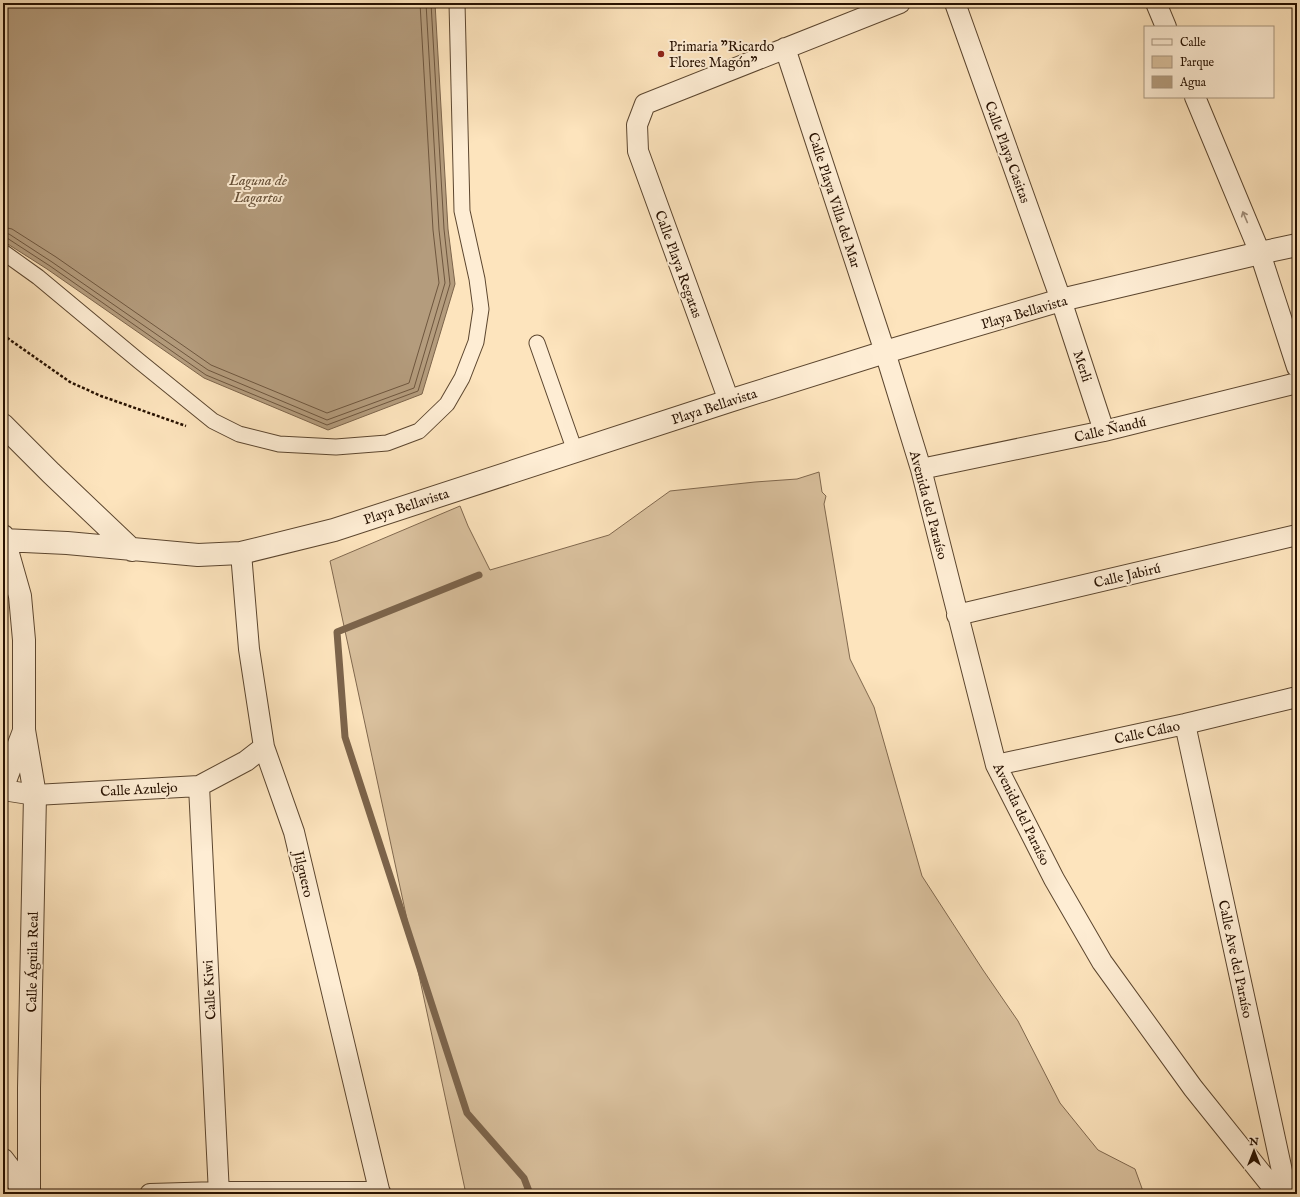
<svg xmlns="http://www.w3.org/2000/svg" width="1300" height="1197" viewBox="0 0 1300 1197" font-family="'IM FELL English',serif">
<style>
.green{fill:#d9c09d;stroke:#80684e}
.water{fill:#b49c7d;stroke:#7c644b}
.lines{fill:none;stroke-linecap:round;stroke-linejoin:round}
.shore{stroke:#6e563e;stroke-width:1}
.stream{stroke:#7c644b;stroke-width:7}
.pedestrian-casing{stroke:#5c462f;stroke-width:17}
.minor-casing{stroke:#5c462f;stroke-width:22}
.tertiary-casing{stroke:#5c462f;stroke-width:24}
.path{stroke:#271100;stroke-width:2.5;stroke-dasharray:3 2;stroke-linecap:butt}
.pedestrian{stroke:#feedd4;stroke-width:15}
.minor{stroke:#feedd4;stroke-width:20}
.tertiary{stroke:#feedd4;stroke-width:22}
.oneway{stroke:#9d8a75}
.poi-dot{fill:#8f2418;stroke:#feedd4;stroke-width:1.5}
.labels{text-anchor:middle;stroke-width:4;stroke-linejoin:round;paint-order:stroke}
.poi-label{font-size:14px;fill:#271100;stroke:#feedd4;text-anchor:start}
.street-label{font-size:14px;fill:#271100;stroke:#feedd4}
.water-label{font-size:15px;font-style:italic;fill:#665038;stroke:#feedd4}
</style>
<rect width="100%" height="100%" fill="#fde4bd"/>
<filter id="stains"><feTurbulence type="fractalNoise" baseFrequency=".005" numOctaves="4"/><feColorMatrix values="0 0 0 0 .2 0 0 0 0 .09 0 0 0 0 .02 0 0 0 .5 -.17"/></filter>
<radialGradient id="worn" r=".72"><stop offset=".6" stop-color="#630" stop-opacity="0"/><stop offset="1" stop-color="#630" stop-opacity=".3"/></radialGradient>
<path class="green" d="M819,472L822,492L826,496L824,504L850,659L874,707L922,876L983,970L1018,1021L1060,1103L1098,1150L1135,1169L1144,1194H466L330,561L460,506L468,526L490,570L609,535L670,491L755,482L797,479Z"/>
<path class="water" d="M3,3H435L448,229L455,284L422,394L328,430L204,378L47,269L3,241Z"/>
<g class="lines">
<path class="shore" d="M3,227L12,229L56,257L211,365L327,413L409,383L439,283L433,230L420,3
M3,233L9,234L52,262L208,370L327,420L414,388L445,283L439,230L426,3
M3,238H7L50,266L206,375L327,425L418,391L450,284L444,229L431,3"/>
<path class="stream" d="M479,575L337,632L345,737L467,1113L524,1178L530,1194"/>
<g class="pedestrian-casing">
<path id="pedestrian" d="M3,252L38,277L139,361L213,421L239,434L279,444L336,447L387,443L419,431L447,404L462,378L476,342L481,309L477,279L462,211L457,3
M537,343L575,451"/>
</g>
<g class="minor-casing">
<path id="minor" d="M955,3L1061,300L1104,431
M1156,3L1166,27
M785,48L885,352L921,469L996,765L1054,879L1102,962L1193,1088L1278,1194
M1195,97L1260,253L1297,367
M729,401L638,151L637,125L645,104L900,3
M921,469L1104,431L1297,383
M241,553L249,649L264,747L294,832L380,1194
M957,615L1297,535
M1185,724L1287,1194
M996,765L1185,724L1297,697
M199,786L219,1194
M3,790L35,795L199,786L246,761L264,747
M150,1194L219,1192H380"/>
</g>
<g class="tertiary-casing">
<path id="tertiary" d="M3,425L51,473L132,550
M3,536L20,596L24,640V730L35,795L29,1088V1194
M3,540L67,543L198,555L241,553L334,530L729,401L885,352L1061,300L1260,253L1297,245
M3,786L24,731
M3,1160L13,1173L24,1194"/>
</g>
<path class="path" d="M3,335L70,382L101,396L186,426"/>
<use href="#pedestrian" class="pedestrian"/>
<use href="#minor" class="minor"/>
<use href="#tertiary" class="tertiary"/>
</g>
<defs><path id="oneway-shaft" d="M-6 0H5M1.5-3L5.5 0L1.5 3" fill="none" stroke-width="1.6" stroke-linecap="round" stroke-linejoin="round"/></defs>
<use class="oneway" href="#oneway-shaft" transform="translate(1245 217) rotate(-113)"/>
<circle class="poi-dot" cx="661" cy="54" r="4"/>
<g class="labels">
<g class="poi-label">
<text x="669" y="51">Primaria "Ricardo<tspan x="669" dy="16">Flores Magón"</tspan></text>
</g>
<g class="street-label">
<text transform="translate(1008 152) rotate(70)" y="5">Calle Playa Casitas</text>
<text transform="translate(835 200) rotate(72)" y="5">Calle Playa Villa del Mar</text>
<text transform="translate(679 264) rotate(70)" y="5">Calle Playa Regatas</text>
<text transform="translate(1024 312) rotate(-16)" y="5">Playa Bellavista</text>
<text transform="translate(1083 366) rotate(72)" y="5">Merli</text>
<text transform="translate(714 406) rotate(-18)" y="5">Playa Bellavista</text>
<text transform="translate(1110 429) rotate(-13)" y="5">Calle Ñandú</text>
<text transform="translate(929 505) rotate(75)" y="5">Avenida del Paraíso</text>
<text transform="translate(406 506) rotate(-18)" y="5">Playa Bellavista</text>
<text transform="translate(1127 575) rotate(-13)" y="5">Calle Jabirú</text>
<text transform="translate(1147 732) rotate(-12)" y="5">Calle Cálao</text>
<text transform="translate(139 789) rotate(-3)" y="5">Calle Azulejo</text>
<text transform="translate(1022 814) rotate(64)" y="5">Avenida del Paraíso</text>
<text transform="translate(304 874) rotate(77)" y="5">Jilguero</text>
<text transform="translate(1236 959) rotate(78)" y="5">Calle Ave del Paraíso</text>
<text transform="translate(32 962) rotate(-89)" y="5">Calle Águila Real</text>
<text transform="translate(209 990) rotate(-93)" y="5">Calle Kiwi</text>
</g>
<g class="water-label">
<text x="258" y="185">Laguna de<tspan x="258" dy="17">Lagartos</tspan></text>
</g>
</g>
<rect width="1300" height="1197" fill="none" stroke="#fde4bd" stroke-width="16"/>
<rect x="4" y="4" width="1292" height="1189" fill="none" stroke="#271100" stroke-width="2"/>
<rect x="8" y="8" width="1284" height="1181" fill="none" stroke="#271100"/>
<rect x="1144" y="26" width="130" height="72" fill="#feedd4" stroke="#a8957f"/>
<rect x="1152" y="39" width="20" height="6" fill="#feedd4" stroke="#a8957f"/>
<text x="1180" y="46" font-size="12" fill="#271100">Calle</text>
<rect x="1152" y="56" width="20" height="12" fill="#d9c09d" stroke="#a8957f"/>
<text x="1180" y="66" font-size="12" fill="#271100">Parque</text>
<rect x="1152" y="76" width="20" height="12" fill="#b49c7d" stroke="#a8957f"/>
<text x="1180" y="86" font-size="12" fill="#271100">Agua</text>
<g transform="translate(1254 1151)" stroke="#feedd4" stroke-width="3" paint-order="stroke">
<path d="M0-3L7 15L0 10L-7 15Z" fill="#271100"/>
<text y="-6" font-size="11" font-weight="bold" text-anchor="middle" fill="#271100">N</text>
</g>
<rect width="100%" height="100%" filter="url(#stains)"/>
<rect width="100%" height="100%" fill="url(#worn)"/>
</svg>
